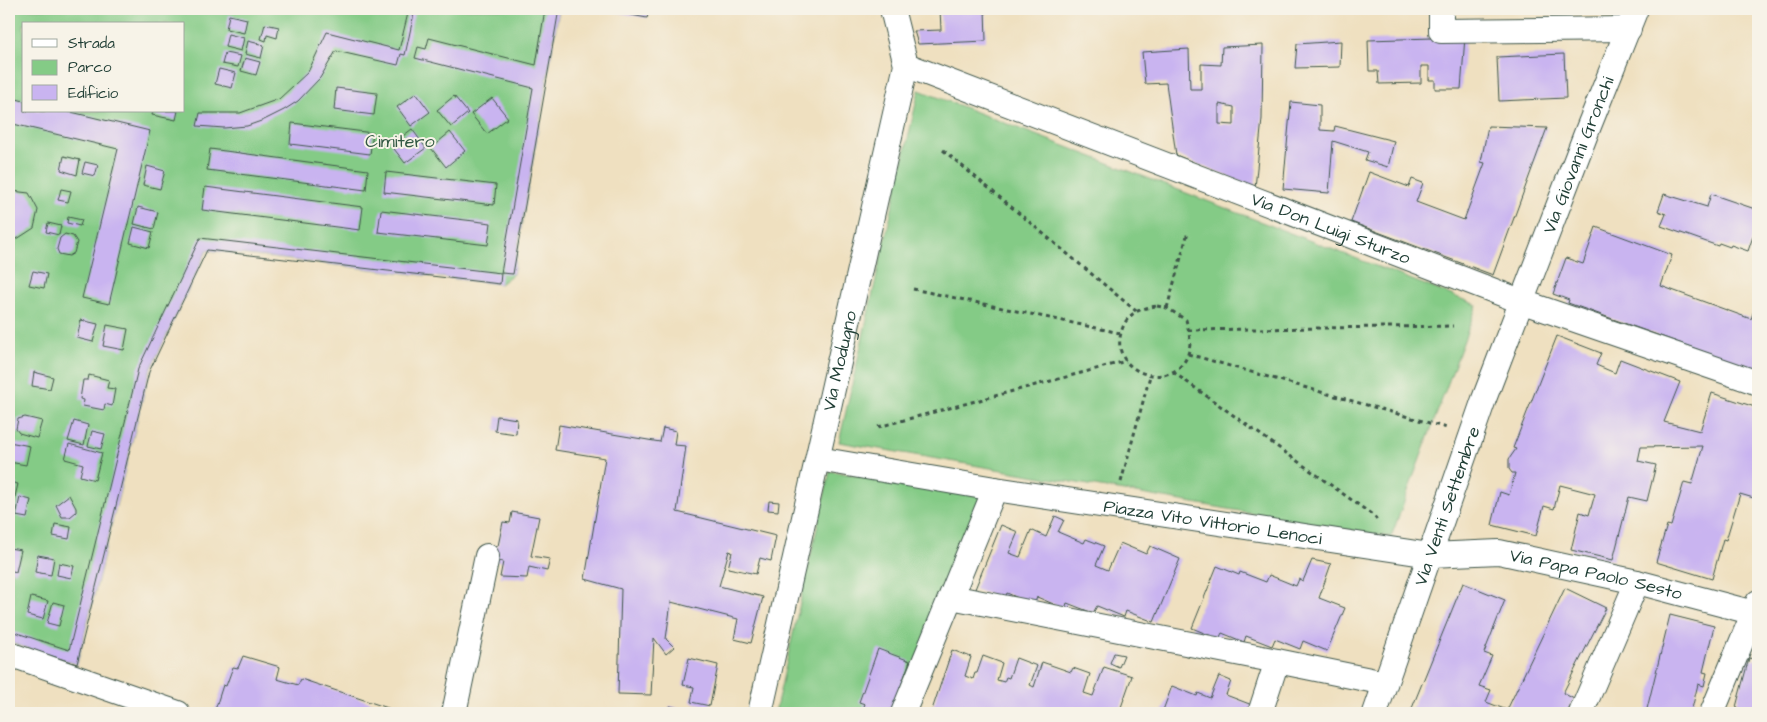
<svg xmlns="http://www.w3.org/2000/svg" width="1767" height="722" viewBox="0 0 1767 722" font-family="'Architects Daughter',sans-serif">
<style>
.green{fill:#84cb86;stroke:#52845d;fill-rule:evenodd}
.building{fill:#c9b4f0;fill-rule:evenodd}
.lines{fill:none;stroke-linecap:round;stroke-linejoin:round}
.street-casing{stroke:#3e5549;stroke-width:26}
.path{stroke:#3e5549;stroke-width:3;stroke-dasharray:4 4;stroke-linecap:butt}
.street{stroke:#fff;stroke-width:24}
.labels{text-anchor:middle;stroke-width:4;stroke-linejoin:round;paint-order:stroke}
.park-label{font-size:18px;fill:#335944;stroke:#f7f3e8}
.street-label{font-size:18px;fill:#1f3d34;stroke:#f7f3e8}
</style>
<rect width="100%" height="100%" fill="#f7f3e8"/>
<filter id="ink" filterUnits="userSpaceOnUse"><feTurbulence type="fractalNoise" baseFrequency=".02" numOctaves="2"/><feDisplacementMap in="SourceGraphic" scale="10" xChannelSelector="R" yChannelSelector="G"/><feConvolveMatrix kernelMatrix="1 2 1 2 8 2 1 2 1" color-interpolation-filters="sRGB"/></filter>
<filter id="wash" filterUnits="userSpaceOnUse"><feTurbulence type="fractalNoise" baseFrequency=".0096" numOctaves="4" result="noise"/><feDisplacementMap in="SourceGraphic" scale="20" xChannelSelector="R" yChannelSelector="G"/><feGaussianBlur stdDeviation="1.12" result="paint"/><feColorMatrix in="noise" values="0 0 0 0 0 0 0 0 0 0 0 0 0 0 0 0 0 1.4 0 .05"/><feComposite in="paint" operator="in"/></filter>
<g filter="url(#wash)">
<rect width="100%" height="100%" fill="#efe0c0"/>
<path class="green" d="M9,9H559L513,274L500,284L207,250L149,372L77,664L9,642ZM24,24H184V111H24Z
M919,90L1477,305L1391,537L839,442Z
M830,471L983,496L895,713H775Z"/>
<g id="blocks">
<path class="building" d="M409,9H415L405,55L401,54L398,65L336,51L320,78L298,101L284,110L264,120L247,126L224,128L197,126L200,113H240L279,99L308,72L327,32L399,50Z
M545,9H559L513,274L501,273L533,88L415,58L418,47L426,49L429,38L536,65Z
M599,9H650L647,18Z
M940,9H985L986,41L918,44L914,31L941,30Z
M229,15L247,19L244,33L226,29Z
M265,24L279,27L277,38L267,35L266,41L261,39Z
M228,34L244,38L241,51L225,47Z
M1465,37L1461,89H1435V80H1429V66H1421V83L1379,84L1378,71H1369L1368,40Z
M248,41L264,45L261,58L245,54Z
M1341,41L1340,67L1295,68L1297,44Z
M1263,45L1262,119L1255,188L1176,155L1166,83L1145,84L1142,52L1189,49L1190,89H1201V64L1221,65L1222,47ZM1219,104L1234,107V125L1219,124Z
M225,53L241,56L238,67L222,64Z
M1564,54L1566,98L1499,101L1497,57Z
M245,58L260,62L256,75L241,71Z
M219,69L236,73L232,88L215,84Z
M336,88L377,93L374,115L334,110Z
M416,93L430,112L411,126L397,107Z
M454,96L468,113L451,127L437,110Z
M9,97L24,101V111H67L150,131L109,304L82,298L118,149L9,123Z
M492,98L508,118L487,134L471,114Z
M1291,102L1320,105V130L1334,131L1335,126L1394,141L1388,167L1365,160L1368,152L1333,141L1329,193L1283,189Z
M153,111H178L176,120L152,115Z
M292,123L373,133L370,154L290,144Z
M1488,126L1547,128L1493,275L1351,222L1369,172L1409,187L1412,179L1423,183L1416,202L1464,220L1485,163L1481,162Z
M412,129L426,148L405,163L391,145Z
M450,132L465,151L446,167L431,148Z
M210,149L368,170L366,190L207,170Z
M64,156L80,160L77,175L61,170Z
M85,162L98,165L95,176L82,173Z
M147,166L165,171L160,189L143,185Z
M386,172L496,185L494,205L384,192Z
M205,187L363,207L360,230L202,210Z
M61,189L71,191L68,202L58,200Z
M12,191L29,193L38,210L34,228L17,239L9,237V193Z
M1664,194L1707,207L1711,194L1758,210V222L1748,251L1731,245L1730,247L1719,243L1718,246L1661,226L1666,214L1658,211Z
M138,207L158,212L154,229L134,224Z
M381,210L491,223L488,245L378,232Z
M68,217L82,220L80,226L67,223Z
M48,223L61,226L59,235L46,232Z
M134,227L153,232L149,248L130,243Z
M1596,227L1672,255L1661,286L1751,319L1758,299V371L1568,303L1569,300L1553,294L1566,258L1583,264Z
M65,234L73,236L77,242L74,253L69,256L59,254L57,249L60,238Z
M200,238L501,273L500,284L207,250L149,372L77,664L9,642L11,631L69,650L138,369Z
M33,271L47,274L44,288L29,285Z
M81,320L98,324L93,342L77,338Z
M107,325L128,329L124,350L103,346Z
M1557,336L1601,353L1596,365L1615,373L1620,359L1680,382L1664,422L1700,431L1712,393L1758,408V494L1757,499L1740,494L1726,540L1723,539L1712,579L1656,562L1667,525L1671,526L1684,482L1692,484L1703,446L1641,447L1638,461L1656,465L1647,501L1629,497L1613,560L1571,550L1580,512L1589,515L1595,494L1560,485L1554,509L1544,506L1536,536L1492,525L1500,492L1509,495L1515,473H1512L1509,469V459L1516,449L1513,448Z
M34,372L53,377L50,389L32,386Z
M89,375L109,380L107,388L115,389L112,406L105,404L104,410L83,406L84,400L80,399L83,380H88Z
M497,416L517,419L516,434L495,431Z
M25,417L42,421L37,438L19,433L16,429L18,419Z
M74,421L88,425L84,445L68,441Z
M559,425L660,442L663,428L676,431L674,445L686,446L677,512L776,536L771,561L760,558L756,574L728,568L732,552L729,551L719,586L763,597L751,643L734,639L738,619L671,602L666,639L674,647L666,654L654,638L651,695L618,694L621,589L585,579L605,458L555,450Z
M92,431L105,434L101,449L88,446Z
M9,442L30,446L26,465L9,462Z
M69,444L102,453L95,480L80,476L83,464L65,459Z
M9,482L18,484L14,501L9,499Z
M69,495L76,508V512L70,517H62L56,505Z
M20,497L31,500L27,518L16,516Z
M769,501L779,502L778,511L768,510Z
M512,512L539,517L531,556L550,559L547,571L529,567L527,578L500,577L503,562L493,560L496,546H498L503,522L510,523Z
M1055,516L1064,520L1058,532L1084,543L1086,539L1104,546L1096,565L1108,570L1120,543L1146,554L1150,546L1180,559L1154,622L1126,611L1124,617L1097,606L1093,613L1067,603L1065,609L1037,597L1034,605L1007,593L1004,600L975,589L1001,525L1018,532L1009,553L1020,557L1031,530L1046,537Z
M55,524L71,527L69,539L53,536Z
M9,548L21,550L16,572L9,570Z
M38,555L54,558L51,575L35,572Z
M1312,560L1331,564L1319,598L1345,608L1327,651L1303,641L1300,649L1275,639L1272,646L1246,636L1244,642L1222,633L1219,639L1192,628L1217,566L1239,575L1240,572L1266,582L1269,575L1296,586L1299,579L1303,581Z
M59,563L74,566L71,578L57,575Z
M1463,583L1505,600L1484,653L1492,656L1479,686L1491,690L1486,702L1507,710L1565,588L1606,608L1563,693L1574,699L1567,713H1410Z
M31,597L48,601L43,619L27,615Z
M53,602L64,605L59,626L47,623Z
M1670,615L1714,626L1703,672L1707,673L1704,686L1698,684L1691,713H1646Z
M878,649L910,661L891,713H867L862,711L865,704L859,702Z
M952,650L971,657L965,676L973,679L975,673H977L983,656L1002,663L997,680L1004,682L1006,677L1009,678L1016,658L1037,666L1030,685L1034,687L1042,662L1071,672L1073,668L1090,674L1084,693L1093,696L1104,667L1132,676L1119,713H931Z
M1114,653L1124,655L1119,667L1110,663Z
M243,656L280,667L277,679L298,685L301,679L397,711V713H225L215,710L223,685L226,686L233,667L238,668Z
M689,658L718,665L710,706L691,702L694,687L683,685Z
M1749,658L1758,660V713H1736L1738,707H1736Z
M1219,676L1231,681L1226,695L1252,705L1249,713H1162L1172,686L1197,696L1198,693L1210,698Z
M670,706L682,709L681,713H668Z"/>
</g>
</g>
<g filter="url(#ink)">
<use href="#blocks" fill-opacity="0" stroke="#3e5549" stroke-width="1"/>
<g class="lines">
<g class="street-casing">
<g id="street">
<path d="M1441,9V31L1629,29"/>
<path id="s1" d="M906,65L1523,302L1758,383"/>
<path id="s2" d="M818,459L995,489L1430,555L1499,552L1637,582L1758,614"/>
<path d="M951,597L1277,661"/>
<path d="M9,654L178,713"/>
<path d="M454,713L487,556"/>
<path id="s3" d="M760,713L906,65L892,9"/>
<path d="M903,713L995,489"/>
<path d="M1260,713L1277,661L1385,683"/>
<path id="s4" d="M1375,713L1484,399L1587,131L1636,9"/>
<path d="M1581,713L1637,582"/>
<path d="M1712,713L1758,602"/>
</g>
</g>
<path class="path" d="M943,150L1136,311
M913,289L1120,333
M1157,306L1167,308L1186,320C1188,327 1190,336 1190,343C1187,397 1102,378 1123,327C1129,312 1142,308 1157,306Z
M1167,308L1188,232
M1188,330L1453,326
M1188,354L1447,428
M1173,372L1374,516L1377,520
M878,427L1126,361
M1121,482L1150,376"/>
<use href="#street" class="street"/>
</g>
</g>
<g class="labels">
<g class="park-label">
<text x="400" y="147">Cimitero</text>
</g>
<g class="street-label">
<text dy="6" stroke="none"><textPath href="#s4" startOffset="594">Via Giovanni Gronchi</textPath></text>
<text dy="6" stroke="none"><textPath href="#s1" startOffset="455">Via Don Luigi Sturzo</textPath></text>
<text dy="6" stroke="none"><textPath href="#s3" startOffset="361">Via Modugno</textPath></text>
<text dy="6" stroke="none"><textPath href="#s4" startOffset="219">Via Venti Settembre</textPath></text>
<text dy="6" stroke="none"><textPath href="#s2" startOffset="400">Piazza Vito Vittorio Lenoci</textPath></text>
<text dy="6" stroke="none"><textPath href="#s2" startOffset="788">Via Papa Paolo Sesto</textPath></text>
</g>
</g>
<rect width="1767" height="722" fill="none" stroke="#f7f3e8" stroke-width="30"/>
<rect x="22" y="22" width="162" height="90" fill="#f7f3e8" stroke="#a1aaa0"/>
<rect x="32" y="39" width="25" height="8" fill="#ffffff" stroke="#a1aaa0"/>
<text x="68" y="48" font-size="15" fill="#1f3d34">Strada</text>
<rect x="32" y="60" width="25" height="15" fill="#84cb86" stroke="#a1aaa0"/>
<text x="68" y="72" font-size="15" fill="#1f3d34">Parco</text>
<rect x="32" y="85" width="25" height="15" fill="#c9b4f0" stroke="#a1aaa0"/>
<text x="68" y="98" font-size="15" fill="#1f3d34">Edificio</text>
</svg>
